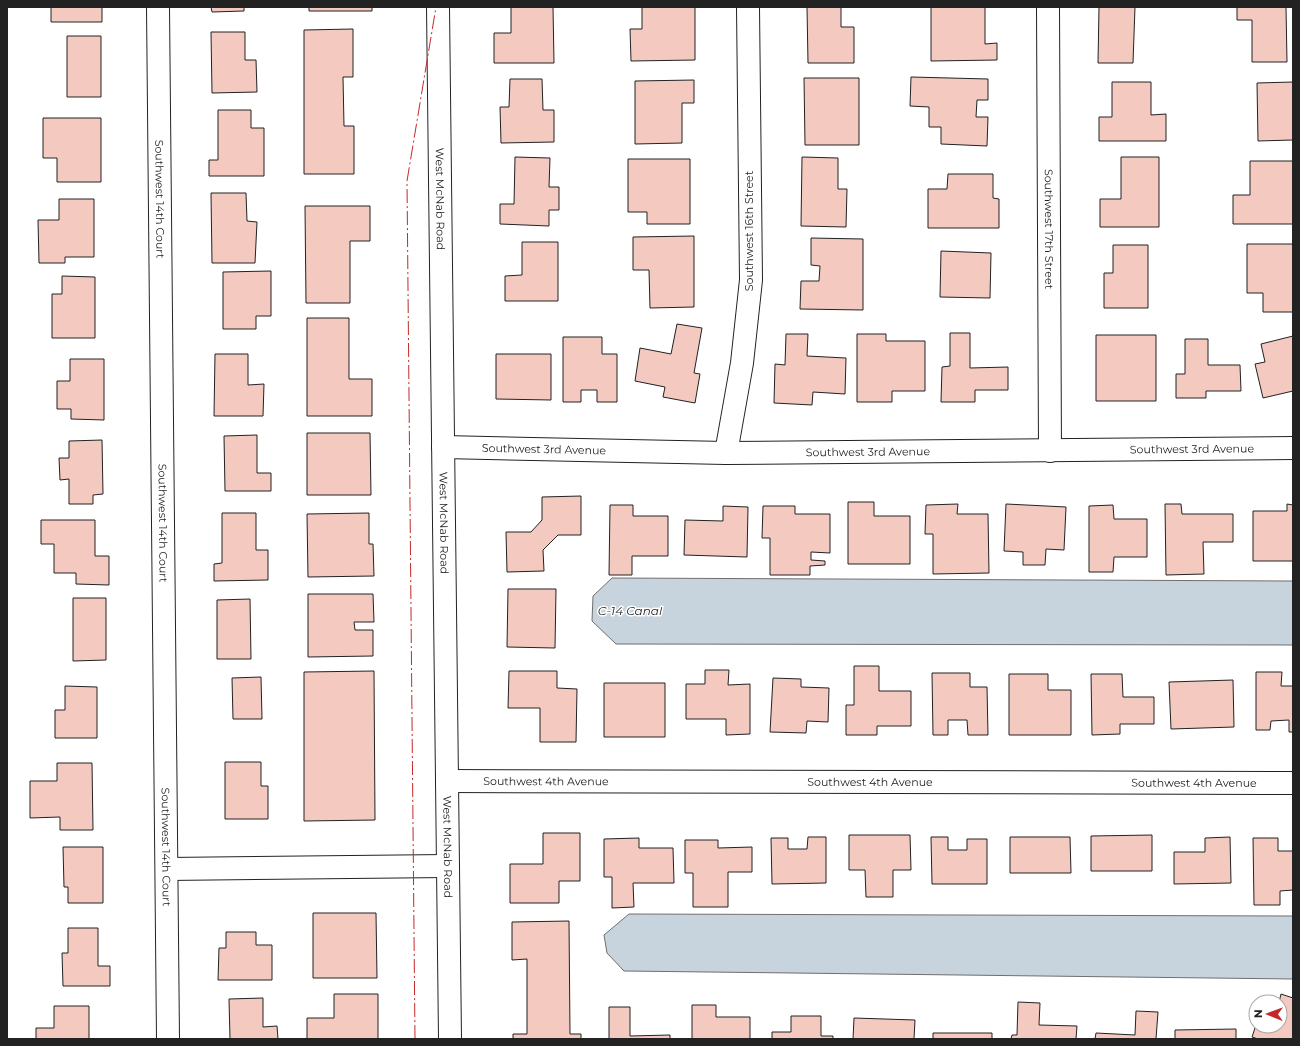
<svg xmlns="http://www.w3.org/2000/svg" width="1300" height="1046" viewBox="0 0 1300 1046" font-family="Montserrat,sans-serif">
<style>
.water{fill:#c7d3dd;stroke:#6f6f6f}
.building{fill:#f3c9c0;stroke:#222}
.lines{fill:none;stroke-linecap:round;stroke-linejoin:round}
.minor-casing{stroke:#222;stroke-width:24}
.minor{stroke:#fff;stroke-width:22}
.power{stroke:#c62828;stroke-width:1;stroke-dasharray:14 3 2 3;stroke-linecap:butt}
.labels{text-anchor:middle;stroke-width:3;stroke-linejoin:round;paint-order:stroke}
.street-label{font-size:11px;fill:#222;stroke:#fff}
.water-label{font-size:12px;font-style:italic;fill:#222;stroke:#fff}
</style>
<rect width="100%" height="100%" fill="#fff"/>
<path class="water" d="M612,578L1293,581V645L616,644L592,621L593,596Z
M629,914L1293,916V979L624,971L607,953L604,935Z"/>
<path class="building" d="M51,7H102V22H51Z
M211,7H244V11L212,12Z
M309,7H372V11H309Z
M511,7H553L554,63H494V33H511Z
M642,7H695V60L631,61L630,29H642Z
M807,7H841V27H854V63H808Z
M931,7H985V44L997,43V60L931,61Z
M1099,7H1135L1133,63H1098Z
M1237,7H1286L1287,62H1252V20H1237Z
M353,29V77H343L344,126H354V174H304V30Z
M211,32H245V60H256L257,92L212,93Z
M67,36H101V97H67Z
M911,77L988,79V100H977L976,117H988L987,146L941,144V127H929V107L910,106Z
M804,78H859V145H805Z
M510,79H542L543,110H554V142L501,143L500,107H509Z
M694,80V103H682V143L635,144V81Z
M1112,82H1151V115L1166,114V141H1099V117H1112Z
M1293,82V140L1258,141L1257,83Z
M218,110H251V128H264V176H209V160H218Z
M43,118H101V182H57V158H43Z
M515,157L550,158L549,187H559V210H549V226L500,224V204H514Z
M802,157L838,158V189H847L846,227L801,226Z
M1121,157H1159V227H1100V199H1121Z
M628,159H690V224H647V212H628Z
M1250,161H1293V224H1233V195H1250Z
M948,174H993V198L999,199V228H928V189H947Z
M211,193H246L247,221L257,222L255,263H212Z
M59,199H94V257H65V263H39L38,220H59Z
M305,206H370V241H350V303H306Z
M694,236V307L650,308L649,270H633V237Z
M811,238L863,239V310L800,309L801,281H819L820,266L811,265Z
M522,242H558V301H505V276L522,275Z
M1247,244H1293V312H1263V293H1247Z
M1113,245H1148V308H1104V273H1113Z
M941,251L991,253L990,298L940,297Z
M271,271V316H256V329H223V272Z
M62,276L95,277V338H52V294H62Z
M307,318H349V379H372V416H307Z
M677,324L702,328L694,373L700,374L695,403L663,397L665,387L635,381L640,348L671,354Z
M950,333H970V368L1008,367V390H975V402H941L942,367L950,366Z
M786,334H808L807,356L846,358L845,394L813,392L812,405L774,403L775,364L785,365Z
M857,334H886V341H925V391H892V402H857Z
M1096,335H1156V401H1096Z
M1293,336V391L1263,398L1255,364L1265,362L1261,344Z
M563,337H602V354H617V402H597V390H581V402H563Z
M1185,339H1208V365H1240L1241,391H1206V398H1176V374H1185Z
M215,354H248V385L264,384L263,416H214Z
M496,354H551V400L496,399Z
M70,359H104V420L71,419V409H57V381H70Z
M307,433H370L371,495H307Z
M257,435V473H271V491H225L224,436Z
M102,440L103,494L93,495V504H69V479L60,480L59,458H69V441Z
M581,496V535H558L543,550L544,571L507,572L506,532H531L542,520V497Z
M848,502H874V516H910V564H848Z
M958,504L957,514H988L989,573L933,574V534H925L926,505Z
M1006,504L1066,507L1064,550L1046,549L1045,565H1023V552L1004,551Z
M1165,504H1181L1182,514H1233V542H1203L1204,574L1166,575Z
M1287,504L1293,505V561H1253V511H1287Z
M610,505H633V516H668V556H632V575H609Z
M1113,505L1114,519H1147V557H1114L1113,572H1089V506Z
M723,506L748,507L747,557L684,555L685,520L723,521Z
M763,506H795V514H830V553L811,552V560L825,561V565L810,566V575H770V538H762Z
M222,513H256V550H268V580L214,581V564L222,563Z
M369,513V544H373L374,576L308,577L307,514Z
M41,520H95V556H109V585L76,584V573H54V544H41Z
M508,589H556L555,648L507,647Z
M308,594H373L374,622H354L355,630H373V656L308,657Z
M73,598H106V660L73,661Z
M250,599L251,659H217V600Z
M854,666H879V691H911V726H877V735H846V705H854Z
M705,670H729L728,685L750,684V734L726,735V719H686V684H705Z
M374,671L375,820L304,821V672Z
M509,671H557V688L577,689L576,742H540V708H508Z
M1256,672H1282L1281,686H1293V732H1289V720L1271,721L1270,730H1256Z
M932,673H970V687H987L988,735H968L967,720H948V735H933Z
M1009,674H1048V690H1071V735H1009Z
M1091,674H1122L1123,697H1154V724H1120V734L1092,735Z
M261,677L262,719H233L232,678Z
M773,678L801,679V687L829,688L828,722L807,721L806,733L770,732Z
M1233,680L1234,727L1171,729L1169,682Z
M604,683H665V737H604Z
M65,686L97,687V738H55V710H65Z
M225,762H261V786H268V819H225Z
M57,763H92L93,830H60V817L30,818V781H57Z
M543,833H580V881H559V903H510V864H543Z
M849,835H910L911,870H893V897H866L865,870H849Z
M1152,835V871H1091V836Z
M808,837H826V883L772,884L771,838H788V849H807Z
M931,837H948V850H967V839H987V884H932Z
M1010,837H1070L1071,873H1010Z
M1230,837L1231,883L1174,884V852H1205V838Z
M639,838V848H673L674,883H633L634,907L612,908V877H604V839Z
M1253,838H1278V851H1293V890L1280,891V905H1254Z
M685,840H718V848L752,847V872H728V907H693V873H685Z
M63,847H103V903H68V887H64Z
M313,913H376L377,978H313Z
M569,921L570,1034H581V1039H513V1034H527V959L512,960V922Z
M68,928H98V966H110V986H63L62,953H68Z
M226,932H256V945H272V980H218L219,948H226Z
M334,994H378V1039H307V1018H334Z
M1281,994L1293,998V1039H1258L1252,1037L1256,1025L1280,1026L1279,1002Z
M263,998V1027L277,1026L278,1039H230L229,999Z
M1018,1002L1040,1003L1039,1025L1077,1026L1076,1039H1011L1012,1035H1017Z
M692,1005H716V1017H750V1039H692Z
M54,1006H89V1039H36V1028H54Z
M609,1007H630V1036L670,1035V1039H609Z
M1136,1011L1158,1012L1156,1039H1095L1096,1033L1135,1035Z
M791,1016H821V1036H833V1039H772V1032H791Z
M854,1018L915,1020L914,1039H853Z
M1236,1029V1039H1175V1030Z
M933,1033H992V1039H933Z"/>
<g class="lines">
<g class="minor-casing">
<g id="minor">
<path id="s1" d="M158,7L168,1039"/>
<path id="s2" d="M438,7L450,1039"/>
<path id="s3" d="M1048,7L1050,451"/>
<path id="s4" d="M443,447L726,453L1293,448"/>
<path d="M726,453L742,363L751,280L748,7"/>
<path id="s5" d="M447,781L1293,783"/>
<path d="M167,869L447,866"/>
</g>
</g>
<use href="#minor" class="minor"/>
<path class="power" d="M415,1039L407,181L436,7"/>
</g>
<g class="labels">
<g class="street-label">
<text dy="4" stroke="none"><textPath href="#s1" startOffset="192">Southwest 14th Court</textPath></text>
<text dy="4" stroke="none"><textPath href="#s2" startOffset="192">West McNab Road</textPath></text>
<text dy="4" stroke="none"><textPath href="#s3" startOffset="222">Southwest 17th Street</textPath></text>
<text transform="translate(749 231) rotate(-90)" y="4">Southwest 16th Street</text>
<text dy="4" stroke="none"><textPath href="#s4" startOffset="101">Southwest 3rd Avenue</textPath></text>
<text dy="4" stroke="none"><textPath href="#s4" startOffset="749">Southwest 3rd Avenue</textPath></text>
<text dy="4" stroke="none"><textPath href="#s4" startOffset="425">Southwest 3rd Avenue</textPath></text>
<text dy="4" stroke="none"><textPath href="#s1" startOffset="516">Southwest 14th Court</textPath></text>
<text dy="4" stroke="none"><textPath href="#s2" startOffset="516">West McNab Road</textPath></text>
<text dy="4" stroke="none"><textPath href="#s5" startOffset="99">Southwest 4th Avenue</textPath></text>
<text dy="4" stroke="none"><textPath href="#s5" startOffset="423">Southwest 4th Avenue</textPath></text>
<text dy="4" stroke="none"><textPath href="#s5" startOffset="747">Southwest 4th Avenue</textPath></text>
<text dy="4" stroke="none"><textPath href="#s1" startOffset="840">Southwest 14th Court</textPath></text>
<text dy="4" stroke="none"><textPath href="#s2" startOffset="840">West McNab Road</textPath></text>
</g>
<g class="water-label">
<text x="630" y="615">C-14 Canal</text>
</g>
</g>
<rect width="1300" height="1046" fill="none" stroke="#222222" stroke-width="16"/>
<g transform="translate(1268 1014) rotate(271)"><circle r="19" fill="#ffffff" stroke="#a7a7a7"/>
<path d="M0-3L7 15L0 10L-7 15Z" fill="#c62828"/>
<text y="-6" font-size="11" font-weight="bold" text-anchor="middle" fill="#222222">N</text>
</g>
</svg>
